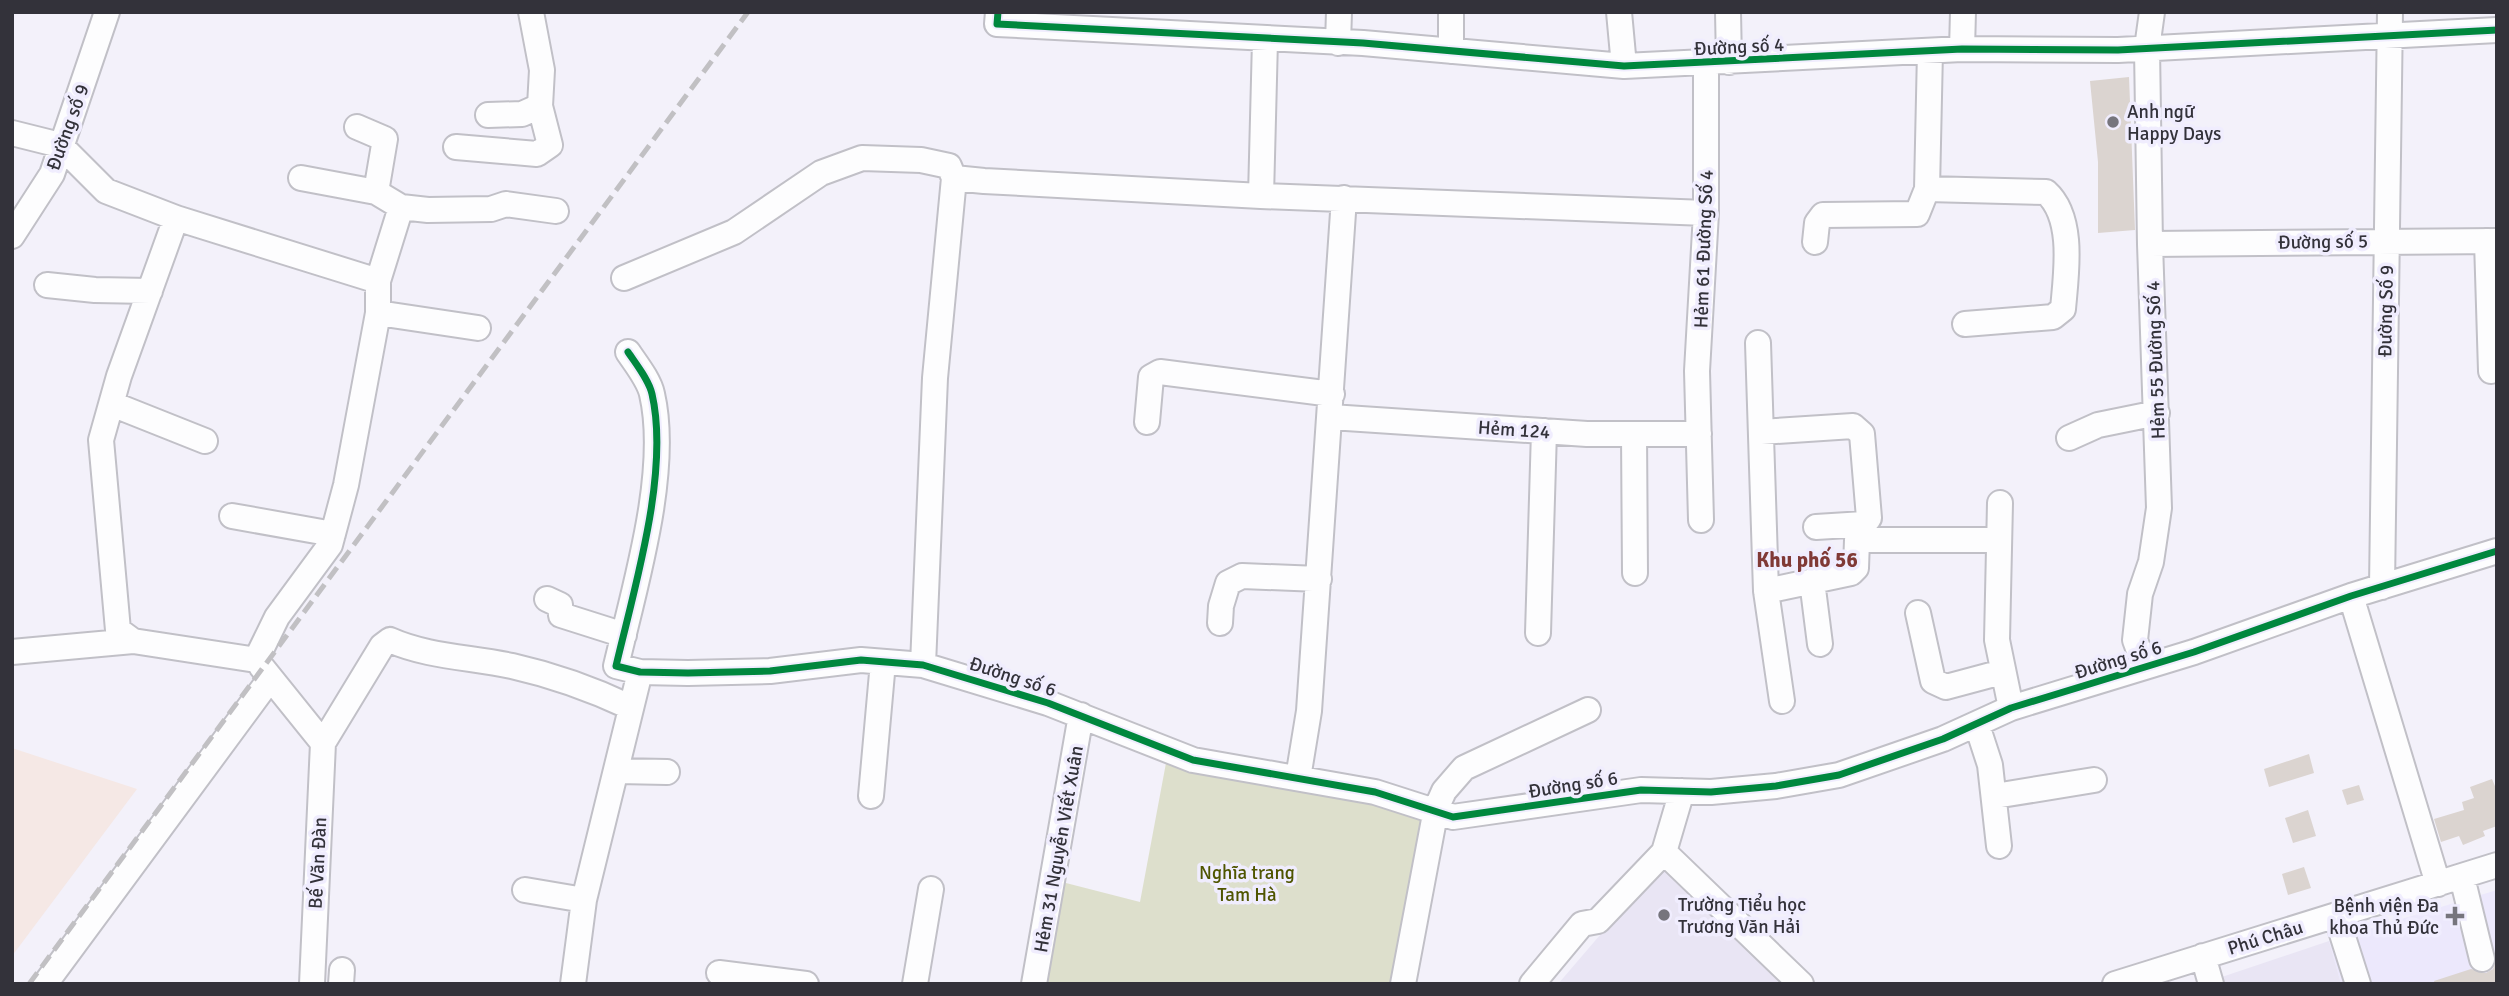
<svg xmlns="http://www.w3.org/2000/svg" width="2509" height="996" viewBox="0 0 2509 996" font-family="Signika,sans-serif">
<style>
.built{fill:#ece8fc}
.industrial{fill:#f5e8e5}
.education{fill:#e9e5f4}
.green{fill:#dddfcc}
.building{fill:#dbd4d0}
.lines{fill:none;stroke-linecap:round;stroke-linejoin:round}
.minor-casing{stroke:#c1c0c7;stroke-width:28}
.minor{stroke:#fdfdfe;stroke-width:24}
.rail{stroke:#c1c0c3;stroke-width:5;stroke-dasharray:14 7;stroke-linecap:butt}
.cycleway-casing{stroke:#f0edfe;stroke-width:11}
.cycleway{stroke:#00873e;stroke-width:7}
.poi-dot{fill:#76757d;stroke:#f0edfe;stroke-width:2.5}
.labels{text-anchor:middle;stroke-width:7;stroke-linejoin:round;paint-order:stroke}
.street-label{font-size:19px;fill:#33323a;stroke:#f0edfe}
.poi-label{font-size:19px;fill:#33323a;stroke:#f0edfe;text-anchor:start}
.park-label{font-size:19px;fill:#4f5501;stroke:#f0edfe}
.neighbourhood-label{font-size:21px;font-weight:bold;fill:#803936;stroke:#f0edfe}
</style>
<rect width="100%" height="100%" fill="#f3f1fa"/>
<path class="built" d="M2497,890V984H2341L2329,941Z"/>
<path class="industrial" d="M12,748L137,789L12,956Z"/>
<path class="education" d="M1660,865L1781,984H1558Z
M2329,941L2341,984H2201Z"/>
<path class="green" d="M1166,763L1417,814L1425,825L1396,984H1039L1062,882L1140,902Z"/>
<path class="building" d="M2129,77L2135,230L2098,233V162L2090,81Z
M2309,754L2314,773L2269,787L2264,769Z
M2492,779L2497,791V826L2483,831L2485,836L2463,845L2459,836L2441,842L2434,819L2464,810L2462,802L2474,798L2470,787Z
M2359,785L2364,800L2347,805L2342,790Z
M2308,810L2316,836L2293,843L2285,818Z
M2304,867L2311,888L2288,895L2282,874Z
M2496,960L2497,984H2435L2434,981L2471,969L2486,973L2493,969Z"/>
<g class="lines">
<g class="minor-casing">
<path id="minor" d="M998,12L997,24L1363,43L1624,66L1962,49L2118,50L2497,30
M1619,12L1624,66
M1728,12L1729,62
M1338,43L1339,12
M1962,49L1963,12
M1451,51V12
M488,115L522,114L540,106L542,70L531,12
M357,127L385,139L376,192
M12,133L60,145L106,191L176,218L378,281
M456,147L537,154L550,145L540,106
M301,178L376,192L401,207L428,210L491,209L506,204L556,211
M1927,189L2046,192C2075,218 2066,274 2063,309L2053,317L1965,324
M1261,196L1265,40
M176,218L119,376L101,440L118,630L133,641L256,660
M12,236L52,174L107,12
M2487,241L2491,371
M1815,242L1817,223L1823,215L1917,214L1927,189L1930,51
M2150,244L2497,241
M624,278L734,232L821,173L862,158L921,160L949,166L954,178L984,181L1261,196L1706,213
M47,285L95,290L150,291
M378,313L478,328
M1758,343L1766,591
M628,352C636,364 649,380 652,394C670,472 634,589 616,666L640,672L688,673L770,671L861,660L923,665L1048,703L1193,760L1375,792L1453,817L1641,790L1711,792L1776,786L1839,775L1943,739L2011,708L2194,652L2351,596L2497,551
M112,404L205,441
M1331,417L1587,434H1699
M1147,422L1151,377L1160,372L1332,394
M1761,432L1853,426L1862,434L1869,518L1864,524L1816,527
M1634,434L1635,573
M2069,438L2098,425L2157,413
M2000,503L1997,640L2011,708
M232,516L333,534
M1701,520L1697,371L1706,213V63
M1812,581L1820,644
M2382,587L2390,12
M2351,596L2438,884
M547,599L560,605L561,615L624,635
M1918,613L1933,681L1946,687L2002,672
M1220,623L1221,606L1228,583L1242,576L1319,579
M1538,633L1544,431
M12,652L133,641
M256,660L277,617L330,545L346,485L378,313V281L401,207
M923,665L935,378L954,178
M261,666L323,743
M2145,667L2135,640L2140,594L2151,562L2159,508L2150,244L2147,48L2152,12
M1782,701L1766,591L1851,573L1856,568L1857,540H1997
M1977,725L1990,765L1999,846
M618,771L667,772
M1298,778L1309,711L1344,198
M1682,791L1664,852L1801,984
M871,796L883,662
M1995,796L2094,780
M2462,877L2482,959
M525,890L584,900
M2336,915L2358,984
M2203,956L2211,984
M719,973L806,984
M45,984L270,679
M312,984L323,743L382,646L390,640C428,657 471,657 512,666C552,675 594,690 630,707
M341,984L342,970
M573,984L584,900L640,672
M915,984L931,889
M1034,984L1081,715
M1403,984L1436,809L1444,791L1464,768L1588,710
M1532,984L1582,924L1598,921L1664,852
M2115,984L2497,865"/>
</g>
<use href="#minor" class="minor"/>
<path class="rail" d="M29,984L748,12"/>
<g class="cycleway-casing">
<path id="cycleway" d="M998,12L997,24L1363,43L1624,66L1962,49L2118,50L2497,30
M628,352C636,364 649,380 652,394C670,472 634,589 616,666L640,672L688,673L770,671L861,660L923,665L1048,703L1193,760L1375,792L1453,817L1641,790L1711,792L1776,786L1839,775L1943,739L2011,708L2194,652L2351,596L2497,551"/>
</g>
<use href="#cycleway" class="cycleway"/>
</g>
<g class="poi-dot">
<circle cx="2113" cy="122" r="7"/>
<circle cx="1664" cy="915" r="7"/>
<path d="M2451.5 905.5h7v7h7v7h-7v7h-7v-7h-7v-7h7z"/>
</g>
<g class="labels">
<g class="street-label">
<text transform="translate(1739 46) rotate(-3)" y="7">Đường số 4</text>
<text transform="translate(67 127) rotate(-70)" y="7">Đường số 9</text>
<text transform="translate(2323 241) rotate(-1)" y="7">Đường số 5</text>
<text transform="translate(1703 249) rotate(-88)" y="7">Hẻm 61 Đường Số 4</text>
<text transform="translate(2385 311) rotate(-89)" y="7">Đường Số 9</text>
<text transform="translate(2155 360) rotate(-92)" y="7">Hẻm 55 Đường Số 4</text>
<text transform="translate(1514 429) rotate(4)" y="7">Hẻm 124</text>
<text transform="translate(2118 659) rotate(-17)" y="7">Đường số 6</text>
<text transform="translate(1013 676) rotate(18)" y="7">Đường số 6</text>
<text transform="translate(1573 784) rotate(-9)" y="7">Đường số 6</text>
<text transform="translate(1058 849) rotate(-80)" y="7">Hẻm 31 Nguyễn Viết Xuân</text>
<text transform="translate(317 863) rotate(-87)" y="7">Bế Văn Đàn</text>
<text transform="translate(2265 937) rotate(-17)" y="7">Phú Châu</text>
</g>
<g class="poi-label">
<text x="2127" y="118">Anh ngữ<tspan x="2127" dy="22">Happy Days</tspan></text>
<text x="1678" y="911">Trường Tiểu học<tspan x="1678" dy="22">Trương Văn Hải</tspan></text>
<text x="2439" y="912" text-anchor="end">Bệnh viện Đa<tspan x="2439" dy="22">khoa Thủ Đức</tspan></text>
</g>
<g class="park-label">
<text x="1247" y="879">Nghĩa trang<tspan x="1247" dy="22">Tam Hà</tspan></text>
</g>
<g class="neighbourhood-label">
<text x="1807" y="567">Khu phố 56</text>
</g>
</g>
<rect width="2509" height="996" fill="none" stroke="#33323a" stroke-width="28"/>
</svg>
